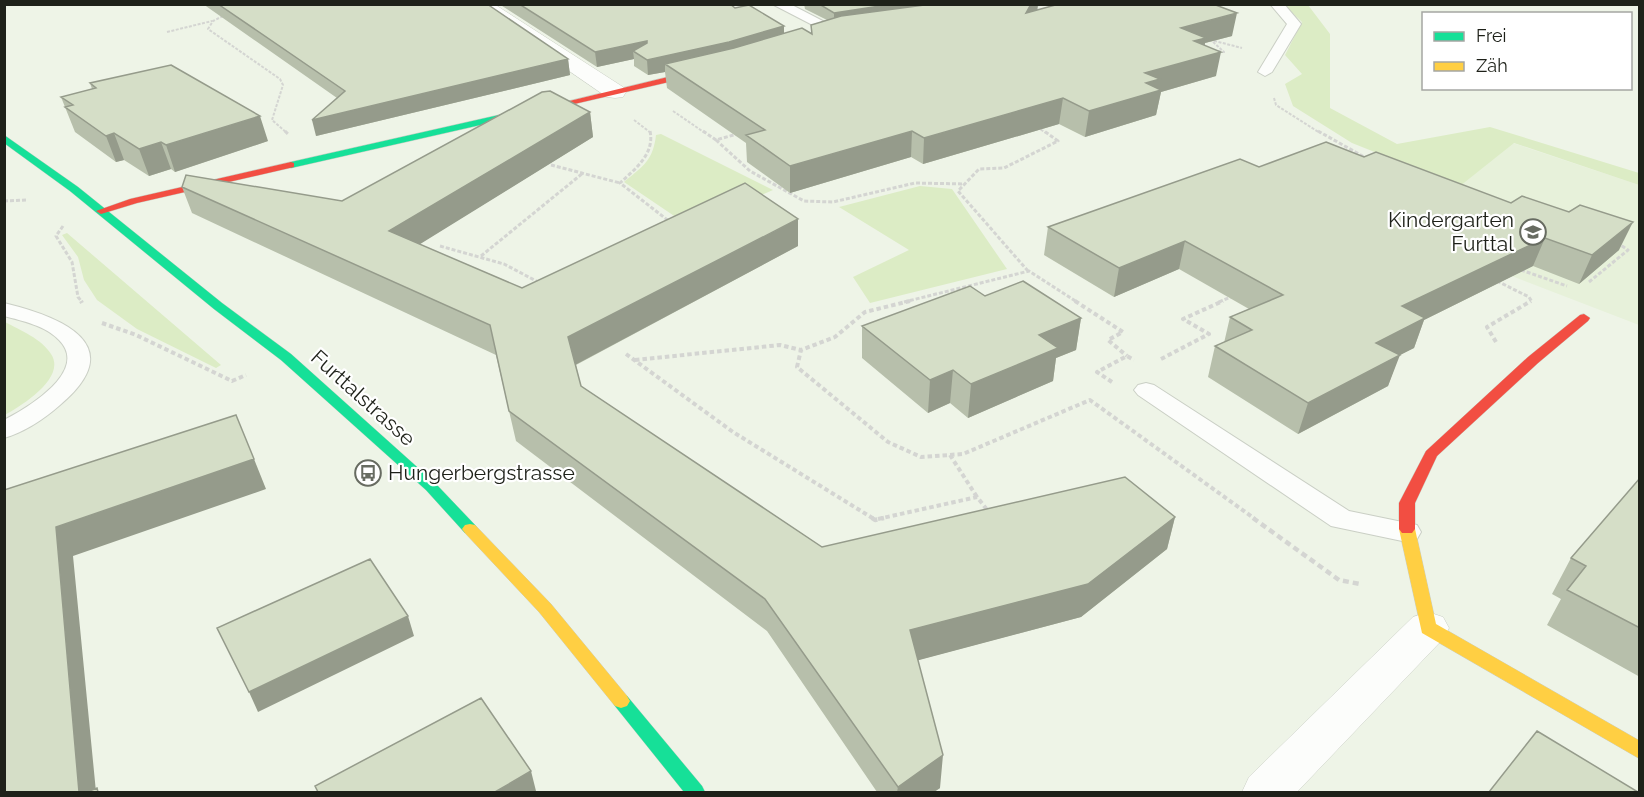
<svg xmlns="http://www.w3.org/2000/svg" width="1644" height="797" viewBox="0 0 1644 797" font-family="Raleway,sans-serif">
<style>
.built{fill:#e7f1da}
.green{fill:#dcecc5}
.lines{fill:none;stroke-linecap:round;stroke-linejoin:round}
.lane-casing{stroke:#cacfc5;stroke-width:2}
.street-casing{stroke:#cacfc5;stroke-width:1}
.fast-casing{stroke:#cacfc5;stroke-width:1}
.slow-casing{stroke:#cacfc5;stroke-width:1}
.jam-casing{stroke:#cacfc5;stroke-width:1}
.path-far3{stroke:#d4d5d2;stroke-width:2;stroke-dasharray:3 1.5;stroke-linecap:butt}
.path-far2{stroke:#d4d5d2;stroke-width:3;stroke-dasharray:4 2;stroke-linecap:butt}
.path-far1{stroke:#d4d5d2;stroke-width:4;stroke-dasharray:4.5 3;stroke-linecap:butt}
.path{stroke:#d4d5d2;stroke-width:4.5;stroke-dasharray:6 4;stroke-linecap:butt}
.lane{fill:#fcfdfb;fill-rule:evenodd}
.street{fill:#fcfdfb;fill-rule:evenodd}
.fast{fill:#16e098;fill-rule:evenodd}
.slow{fill:#ffcf43;fill-rule:evenodd}
.jam{fill:#f24e42;fill-rule:evenodd}
.wall{fill:#b7bfab}
.shaded-wall{fill:#959b8b}
.building{fill:#d5dec7;stroke:#959b8b;stroke-width:1.5}
.labels{text-anchor:middle;stroke-width:4.5;stroke-linejoin:round;paint-order:stroke}
.poi-label{font-size:21px;fill:#1e2119;stroke:#fff;text-anchor:end}
.street-label{font-size:21px;fill:#1e2119;stroke:#fff}
</style>
<rect width="100%" height="100%" fill="#eef4e7"/>
<path class="built" d="M1513,143L1639,185V325L1421,241L1428,157Z"/>
<path class="green" d="M1284,5H1308L1330,34V108L1397,144L1490,127L1639,173V185L1514,143L1460,186L1352,143L1293,106L1285,84L1302,74L1285,55L1302,22Z
M661,134L773,190L689,226L624,182C643,166 653,161 656,135Z
M920,186L952,189L1007,269L870,303L853,277L909,250L839,207Z
M67,233L221,365L216,368L137,329L97,300L84,280L78,257L62,235Z
M5,322C20,330 42,339 51,354C67,378 21,406 5,415Z"/>
<g class="lines">
<g class="lane-casing">
<path id="lane" d="M772,4H790L844,32L842,35H832Z
M1270,4H1284L1301,24L1272,72L1265,76L1258,72L1287,24Z
M4,303C62,317 131,345 60,405C44,419 25,432 4,438V420C27,408 90,371 59,340C46,326 23,321 4,316Z
M1146,383L1154,385L1349,511L1417,525L1421,532L1417,539L1407,542L1331,526L1138,395L1134,390L1138,385Z"/>
</g>
<g class="street-casing">
<path id="street" d="M472,4H494L623,87L626,92L623,97L615,98L607,97Z
M1428,612L1443,617L1449,628L1443,639L1297,792H1242L1249,777L1413,617Z"/>
</g>
<g class="fast-casing">
<path id="fast" d="M1023,4H1051L993,12L989,10Z
M557,102L560,103V107L291,168L286,165L291,162Z
M4,135L78,187L222,303L291,354L436,484L475,525L478,529L475,533H465L426,490L281,360L214,309L70,191L4,143Z
M621,694L627,696L702,786L705,792H684L615,706L612,701L615,696Z"/>
</g>
<g class="slow-casing">
<path id="slow" d="M470,524L475,525L551,604L627,696L630,701L627,706L621,708L615,706L539,612L465,533L462,529L465,525Z
M1407,524L1412,525L1415,529L1436,624L1640,741V759L1422,633L1399,529L1402,525Z"/>
</g>
<g class="jam-casing">
<path id="jam" d="M709,67L712,68V72L557,108L553,105Z
M291,162L294,163V167L137,203L101,214L96,211L130,199Z
M1584,314L1590,318L1588,321L1538,363L1437,456L1415,503V529L1412,533H1402L1399,529V503L1426,451L1528,357L1580,315Z"/>
</g>
<path class="path-far3" d="M223,16L213,21L208,29L280,79L283,85L272,120L287,133
M167,32L212,21
M1218,51L1224,52L1211,40L1242,48
M1274,98L1276,105L1320,133
M673,111L705,133
M634,120L651,133
M1037,127L1046,133"/>
<path class="path-far2" d="M285,131L288,134
M650,131C655,154 635,169 620,183L670,222
M703,131L716,140L737,134
M1318,131L1366,158
M716,140L750,171L804,201L833,202L915,183L965,184
M551,165L620,183
M4,201L28,200
M63,226L56,236L72,262L78,297L82,302
M440,246L504,264L540,283
M481,256L583,173
M1521,270L1567,286
M1028,271L958,191L979,169L1004,168L1058,141L1044,131
M1497,281L1529,297L1532,302
M1589,282L1628,250L1619,244
M904,302L1029,271L1077,302
M1219,302L1233,296"/>
<path class="path-far1" d="M81,301L82,303
M910,301L865,312L835,337L801,350L797,367L888,442L921,457L963,454L1090,400L1255,519
M1075,301L1123,332L1108,340L1127,356
M102,323L136,335L232,381L246,375
M1496,342L1487,327L1531,301
M626,354L733,432L874,519
M1161,359L1209,334L1183,319L1223,301
M635,360L780,345L801,350
M1112,382L1097,372L1127,356L1134,360
M950,455L977,497
M878,519L977,497L988,511"/>
<path class="path" d="M872,518L875,520L884,518
M1253,518L1339,580L1360,584"/>
<use href="#lane" class="lane"/>
<use href="#street" class="street"/>
<use href="#fast" class="fast"/>
<use href="#slow" class="slow"/>
<use href="#jam" class="jam"/>
</g>
<path class="wall" d="M203,4H487L568,59L570,75L316,136L337,98Z
M499,4H730L735,8L784,26V33H811V25L827,20L805,9L804,4H1038L1037,10L1232,36L1205,43V45L1216,76L1161,92L1156,115L1085,137L1059,124L923,164L911,157L790,193L747,162L746,143L667,88L665,72L648,75L634,66V59L597,67Z
M90,83L268,141L175,172L171,169L149,176L124,160L116,162L75,132L61,97L92,89Z
M590,112L593,137L419,244L522,288L798,246L576,365L581,386L822,547L1175,517L1167,549L1081,617L918,660L940,788L934,792H877L767,631L516,441L496,355L192,213L182,187L342,201Z
M1364,157L1619,250L1579,284L1533,266L1424,320L1414,348L1399,355L1388,386L1298,434L1208,377L1215,346L1224,343L1230,317L1249,309L1179,269L1114,297L1044,255L1048,227L1259,167Z
M985,296L1081,318L1076,350L1056,358L1053,381L968,418L950,403L928,413L862,358V326Z
M1640,478V677L1547,625L1561,599L1552,594L1571,558Z"/>
<path class="shaded-wall" d="M893,4H977L834,24V13Z
M1031,4H1038L1037,13H1026Z
M1237,13L1232,36L1205,43L1202,57L1221,52L1216,76L1161,92L1156,115L1085,137L1089,111L1145,73L1181,28Z
M784,26V40L665,64V72L648,75L647,60Z
M647,41L648,56L633,51L634,59L597,67L595,52Z
M568,59L570,75L316,136L312,120Z
M1063,98L1059,124L923,164L924,138Z
M590,112L593,137L396,259L389,231Z
M260,116L268,141L175,172L166,145Z
M912,131L911,157L790,193V166Z
M114,133L124,160L116,162L106,136Z
M161,142L171,169L149,176L139,149Z
M798,219V246L573,366L568,337Z
M1633,222L1619,250L1579,284L1592,255Z
M1545,238L1533,266L1424,320L1414,348L1365,373L1376,343L1402,306Z
M1185,241L1179,269L1114,297L1119,268Z
M1081,318L1076,350L1056,358L1053,381L968,418L971,384L1039,335Z
M1400,355L1388,386L1298,434L1308,403Z
M953,370L950,403L928,413L930,380Z
M254,459L266,489L73,556L96,792H79L56,527Z
M1175,517L1167,549L1081,617L908,663L910,630Z
M408,616L414,636L258,712L249,692Z
M943,755L940,788L934,792H897L898,787Z
M531,771L536,791L534,792H495Z"/>
<path class="building" d="M218,4H487L568,59L312,120L345,91Z
M519,4H730L735,8L749,5L784,26L729,42L647,60L633,51L647,43V41L595,52Z
M819,4H893L834,13Z
M932,4H1031L1026,13L1059,4H1213L1237,13L1181,28L1206,38L1194,41L1221,52L1145,73L1160,79L1146,83L1161,90L1089,111L1063,98L924,138L912,131L790,166L746,135L765,130L665,64L734,48L802,28L812,34L811,25L841,16Z
M171,65L260,116L166,145L161,142L139,149L114,133L106,136L65,107L73,105L61,97L96,88L90,83Z
M550,91L590,112L389,231L522,288L745,183L798,219L568,337L581,386L822,547L1125,477L1175,517L1088,584L910,630L943,755L898,787L765,599L509,411L490,325L182,187L186,175L342,201L542,92Z
M1326,142L1364,157L1376,152L1511,203L1522,196L1569,212L1580,205L1633,222L1592,255L1545,238L1402,306L1425,318L1376,343L1400,355L1308,403L1215,346L1252,330L1230,317L1283,295L1185,241L1119,268L1048,227L1240,159L1259,167Z
M1023,281L1081,318L1039,335L1058,348L971,384L953,370L930,380L862,326L970,286L985,296Z
M236,415L254,459L56,527L79,792H4V490Z
M1640,478V628L1567,590L1586,566L1571,558Z
M370,559L408,616L249,692L217,628Z
M481,698L531,771L495,792H318L315,786Z
M1537,731L1638,792H1489Z
M97,788L98,792H87Z"/>
<defs>
<g id="school-ring" transform="scale(1.35)"><circle r="9.5" fill="#fff" stroke="#676b61" stroke-width="1.5"/><path d="M0-5L7-2L0 1L-7-2ZM-4 1L0 2.5L4 1V4Q0 6-4 4Z" fill="#676b61"/></g>
<g id="bus-ring" transform="scale(1.35)"><circle r="9.5" fill="#fff" stroke="#676b61" stroke-width="1.5"/><path d="M-5-6H5V4H4V6H2V4H-2V6H-4V4H-5ZM-3.5-4V0h7V-4ZM-3.5 1.2v1.5H-2V1.2ZM2 1.2v1.5H3.5V1.2Z" fill="#676b61"/></g>
</defs>
<g fill-rule="evenodd">
<use href="#school-ring" x="1533" y="232"/>
<use href="#bus-ring" x="368" y="473"/>
</g>
<g class="labels">
<g class="poi-label">
<text x="1514" y="227">Kindergarten<tspan x="1514" dy="24">Furttal</tspan></text>
<text x="388" y="480" text-anchor="start">Hungerbergstrasse</text>
</g>
<g class="street-label">
<text transform="translate(363 398) rotate(42)" y="7">Furttalstrasse</text>
</g>
</g>
<rect width="1644" height="797" fill="none" stroke="#1e2119" stroke-width="12"/>
<rect x="1422" y="12" width="210" height="78" fill="#ffffff" stroke="#a5a6a3" stroke-width="1.5"/>
<rect x="1434" y="32" width="30" height="9" fill="#16e098" stroke="#a5a6a3" stroke-width="1.5"/>
<text x="1476" y="42" font-size="18" fill="#1e2119">Frei</text>
<rect x="1434" y="62" width="30" height="9" fill="#ffcf43" stroke="#a5a6a3" stroke-width="1.5"/>
<text x="1476" y="72" font-size="18" fill="#1e2119">Zäh</text>
</svg>
